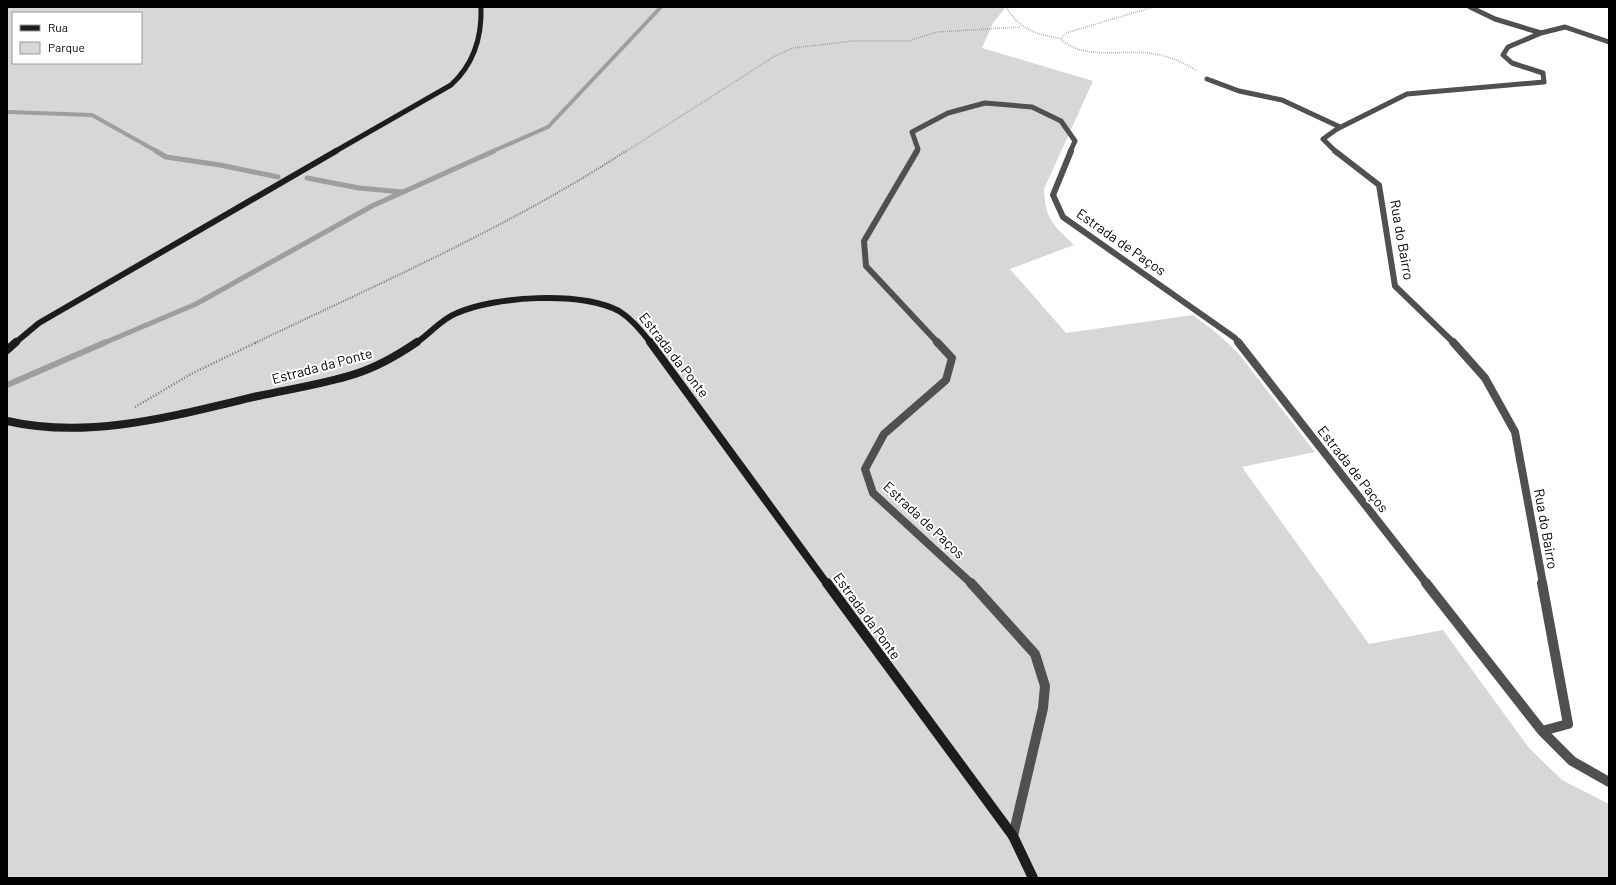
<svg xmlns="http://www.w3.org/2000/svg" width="1616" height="885" viewBox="0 0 1616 885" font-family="Barlow,sans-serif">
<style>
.green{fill:#d7d7d7;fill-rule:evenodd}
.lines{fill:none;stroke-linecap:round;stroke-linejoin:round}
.stream-far2{stroke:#9e9e9e;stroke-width:4}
.stream-far1{stroke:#9e9e9e;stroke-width:5}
.stream{stroke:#9e9e9e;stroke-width:6}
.path-far2{stroke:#727272;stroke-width:1.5;stroke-dasharray:0.5 1.5;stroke-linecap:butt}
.path-far1{stroke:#727272;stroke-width:2;stroke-dasharray:1 1.5;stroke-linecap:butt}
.path{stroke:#727272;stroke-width:2.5;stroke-dasharray:1 2;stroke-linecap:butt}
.street-far3{stroke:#505050;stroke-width:5}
.street-far2{stroke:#505050;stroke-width:6}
.street-far1{stroke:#505050;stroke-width:8}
.street{stroke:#505050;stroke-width:10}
.secondary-far3{stroke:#1d1d1d;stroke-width:5}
.secondary-far2{stroke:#1d1d1d;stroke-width:6}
.secondary-far1{stroke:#1d1d1d;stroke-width:8}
.secondary{stroke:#1d1d1d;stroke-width:10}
.labels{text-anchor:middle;stroke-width:4;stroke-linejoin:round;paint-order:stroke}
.street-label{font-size:14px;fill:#000;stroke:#fff}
</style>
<rect width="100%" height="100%" fill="#fff"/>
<path class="green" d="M7,7H1006L993,23L982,48L1093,81L1044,189C1045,220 1054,225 1074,245L1010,269L1066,333L1193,315L1218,334L1238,353L1315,452L1242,467L1369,644L1443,630L1529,748L1562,780L1609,804V878H7ZM13,13H141V63H13Z"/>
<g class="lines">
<path class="stream-far2" d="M7,112L92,115L158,152
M491,152L548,127L661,7"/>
<path class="stream-far1" d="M156,151L166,157L220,165L278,177
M307,178L359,188L402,192
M104,343L196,304L372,206L494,151"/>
<path class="stream" d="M7,385L106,342"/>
<path class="path-far2" d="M1006,7C1021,31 1035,33 1061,39
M1153,7L1066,33L1061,39C1082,60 1121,50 1148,53C1166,55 1182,61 1197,71
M625,152L775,56L793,48L853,41H908L937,32L1020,27"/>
<path class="path-far1" d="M255,343C380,283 509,227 626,151"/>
<path class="path" d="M135,407L191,374L257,342"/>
<path class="street-far3" d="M1470,7L1495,19L1541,33
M1207,79L1239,91L1282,100L1340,127
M916,152L918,149L912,132L948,113L985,103L1032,107L1061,121L1075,141L1070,152
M1336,152L1323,139L1337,129L1407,94L1544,82L1543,73L1512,63L1503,55L1508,47L1541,33L1565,27L1609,42"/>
<path class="street-far2" d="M917,151L864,241L866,266L938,343
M1071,151L1053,195L1063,217L1235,338L1239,343
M1335,151L1379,185L1395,286L1454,343"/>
<path class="street-far1" d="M937,342L952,358L946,380L884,434L865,469L873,493L972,584
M1238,342L1427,584
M1453,342L1485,378L1515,432L1543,584"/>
<path class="street" d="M971,583L1035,654L1045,686L1043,708L1013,836
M1426,583L1542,731L1572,761L1609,782
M1542,731L1568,724L1542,583"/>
<path class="secondary-far3" d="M334,152L451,85C474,64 482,37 481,7"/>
<path class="secondary-far2" d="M15,343L39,323L336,151
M416,343C430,334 441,319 457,313C495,296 581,291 619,311C632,319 641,331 651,343"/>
<path class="secondary-far1" d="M650,342L827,584
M7,350L16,342
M7,421C90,440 177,415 258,396C290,389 324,384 355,374C377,367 398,355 417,342"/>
<path class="secondary" d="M827,583L1013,836L1033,878"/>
</g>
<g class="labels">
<g class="street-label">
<text transform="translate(1402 240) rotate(80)" y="5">Rua do Bairro</text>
<text transform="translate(1121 242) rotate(35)" y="5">Estrada de Paços</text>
<text transform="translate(674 355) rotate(52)" y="5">Estrada da Ponte</text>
<text transform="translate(322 366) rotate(-15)" y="5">Estrada da Ponte</text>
<text transform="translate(1353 469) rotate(52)" y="5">Estrada de Paços</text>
<text transform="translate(924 520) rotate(43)" y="5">Estrada de Paços</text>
<text transform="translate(1546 529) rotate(80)" y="5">Rua do Bairro</text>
<text transform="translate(867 616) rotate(54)" y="5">Estrada da Ponte</text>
</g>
</g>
<rect width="1616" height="885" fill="none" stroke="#000000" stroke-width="16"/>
<rect x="12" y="12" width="130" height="52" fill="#ffffff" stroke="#999999"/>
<rect x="20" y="25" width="20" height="6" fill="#1d1d1d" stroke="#999999"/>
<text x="48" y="32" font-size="12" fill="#000000">Rua</text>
<rect x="20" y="42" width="20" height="12" fill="#d7d7d7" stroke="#999999"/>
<text x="48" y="52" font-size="12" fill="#000000">Parque</text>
</svg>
